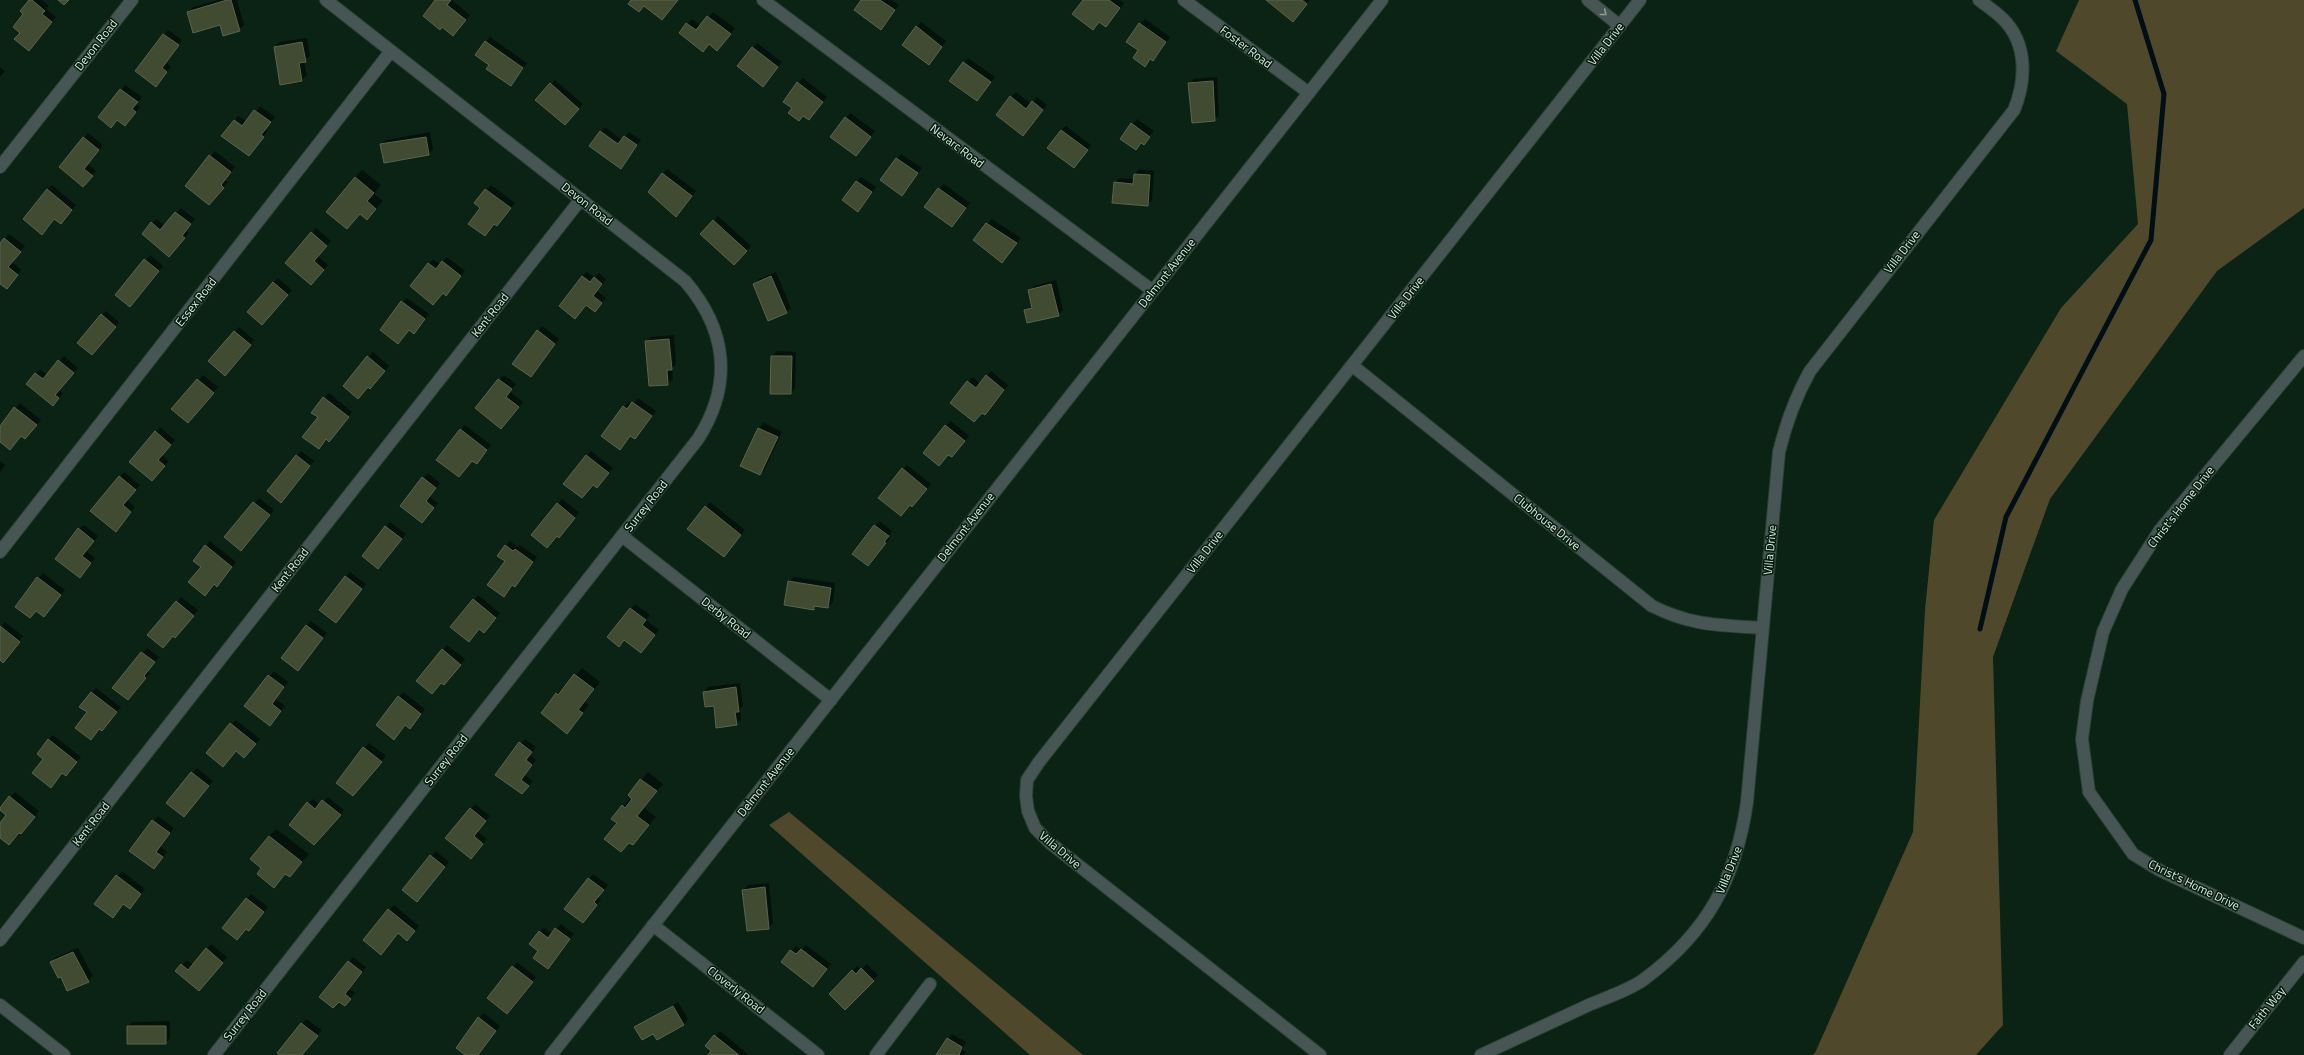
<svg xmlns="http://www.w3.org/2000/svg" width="2304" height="1055" viewBox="0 0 2304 1055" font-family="'Titillium Web',sans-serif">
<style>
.forest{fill:#50482b}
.shadow{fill:#0007}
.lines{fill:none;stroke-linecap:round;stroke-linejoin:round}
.stream{stroke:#000f15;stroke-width:5}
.building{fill:#414b32;stroke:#5b654b}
.minor-casing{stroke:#284032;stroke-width:14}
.tertiary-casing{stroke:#284032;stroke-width:14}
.minor{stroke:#475654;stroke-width:12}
.tertiary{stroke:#475654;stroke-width:12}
.oneway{stroke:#8c9b95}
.labels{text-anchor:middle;stroke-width:3;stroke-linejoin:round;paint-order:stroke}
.street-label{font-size:12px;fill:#e0efe5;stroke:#021a0c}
</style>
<rect width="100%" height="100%" fill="#0a2315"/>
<path class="forest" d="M2079,0H2304V208L2217,271L2050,499L1993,657L2003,1025L1976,1055H1812L1815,1053L1913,832L1925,610L1934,520L2061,308L2138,224L2127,104L2056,51Z
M789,812L1083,1055H1030L769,825Z"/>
<path class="shadow" d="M30,0H42L49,6L46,9L56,17L33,45L21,33Z
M218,0H237L244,25L239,30L188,12L193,7Z
M436,0H452L470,15L458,30Z
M862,0H891L899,5L885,24Z
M1084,0H1119L1124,3L1110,21Z
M1268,0H1310L1293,20Z
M713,12L735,28L722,45L710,43L703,50L680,33L692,19L701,26Z
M1145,19L1170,37L1158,55L1145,65L1140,50V24Z
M921,22L946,41L929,64L916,27Z
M168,30L182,40L166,62L171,67L156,86L136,71Z
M490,37L527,63L511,85L491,64L485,42Z
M307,38L310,56L304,61L307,75L302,80L281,83L275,47L279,42Z
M757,43L782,62L767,81L753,48Z
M968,58L995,77L977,100L950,81Z
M0,67L5,71L0,77Z
M1217,77L1219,115L1214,120L1189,84L1194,79Z
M803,78L827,97L813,114L793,108L798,83Z
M555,80L583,104L569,119L551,84Z
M125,85L142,97L136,104L140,107L125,125L118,120L111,127L99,117Z
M1016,92L1031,104L1037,97L1047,105L1023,135L1011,97Z
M260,106L275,117L265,130L268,131L253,150L247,128L235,119L239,116L247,122Z
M850,113L875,131L856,155L846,118Z
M1137,119L1154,131L1136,149L1121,138Z
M1066,126L1091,145L1078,162L1061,130Z
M605,127L622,140L629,132L641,140L620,168L601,132Z
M430,132L433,150L428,154L381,144L386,140Z
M88,133L103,145L88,164L96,171L83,186L84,138Z
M215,151L235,167L225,180L228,182L214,199L186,185Z
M901,154L922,168L902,194L881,180Z
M667,169L696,191L676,216L649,191Z
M1139,169L1154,171L1152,200L1147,205L1115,182L1120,178L1134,179L1135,174Z
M362,170L381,185L374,194L383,201L367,219L361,213L347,228L355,177Z
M861,177L876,187L858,210L857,182Z
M944,184L970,203L952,226L926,207Z
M52,185L76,205L61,223L55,218L47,229V190Z
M491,185L515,203L501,220L476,203Z
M181,208L195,219L186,231L189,233L169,256L152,223L157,219L165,226Z
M718,216L751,246L739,259L702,234Z
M992,219L1021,238L1002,261L987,224Z
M316,228L331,241L318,256L328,265L311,284L312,233Z
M9,234L25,246L12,262L21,270L11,283L0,282V245Z
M150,255L163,266L134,301L117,295Z
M447,257L465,271L451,290L444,292L433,304L411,286L433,259L440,264Z
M587,272L595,278L599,273L606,279L597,291L606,298L595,311L582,276Z
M776,272L791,308L786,312L754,284L759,279Z
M278,278L292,290L267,319L273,283Z
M1056,280L1063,310L1058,315L1025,311L1033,305L1029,291L1034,286Z
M407,298L429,314L414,332L410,329L398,343L402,302Z
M106,311L119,322L96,349L102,315Z
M542,326L559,339L535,371L538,331Z
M239,327L254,340L230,370L235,332Z
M674,335L676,364L672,368L673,379L668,384L646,342L651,337Z
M777,351L796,352L795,388L791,393L772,356Z
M373,352L389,366L375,384L370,388L344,386Z
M64,356L78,368L59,390L63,393L53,405L36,374L40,369L47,375Z
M991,371L1008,385L989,409L968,382L973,377L980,384Z
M203,375L218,387L192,418L173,409Z
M504,375L516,384L510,392L523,402L505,423L476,407Z
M329,393L352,412L334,436L327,439L318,448L319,417L324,398Z
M638,398L656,411L635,438L624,407L629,402L632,405Z
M20,403L41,420L25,438L21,435L10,449L0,441V427Z
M951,421L969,436L956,451L946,426Z
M764,423L782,432L765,469L760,474L742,465L759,428Z
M465,425L491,445L477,463L473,460L459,476L461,430Z
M160,427L175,440L162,455L169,461L157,476L156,432Z
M301,451L314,461L285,497L268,491Z
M591,451L613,468L597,487L586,456Z
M0,461L5,465L0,472Z
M907,465L931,484L917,501L910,504L903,469Z
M124,472L140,485L127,500L135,507L120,526V477Z
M428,473L440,483L429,496L438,503L427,517L423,478Z
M259,498L274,510L246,545L226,537Z
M562,499L579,512L564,532L557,535L532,534Z
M710,502L745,530L728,551L706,507Z
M880,521L892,531L888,537L890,538L872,560L853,553Z
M390,522L406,534L378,568L363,556Z
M84,525L98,536L86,551L95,558L80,577L79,529Z
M210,541L236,562L222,581L215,584L205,594L202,567L206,546Z
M510,541L518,547L520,545L537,557L520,581L515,586L513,585L504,595L505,546Z
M350,572L366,584L336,621L345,577Z
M43,573L65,590L44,616L37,610L17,606Z
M794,577L835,583L833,602L828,607L817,605L814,608L789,582Z
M478,595L500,613L484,632L480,628L469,641L474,600Z
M181,597L198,610L180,632L173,635L149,634Z
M635,604L650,615L646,620L659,630L641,652L625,639L619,645L608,637Z
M311,621L327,633L298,670L306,626Z
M5,622L23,636L8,657L0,659V628Z
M447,645L465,659L449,679L441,682L443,650Z
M147,648L159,657L147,671L150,673L128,699L114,688Z
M582,668L600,682L585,702L589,705L567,732L557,694L564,686L565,688Z
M274,671L288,682L276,699L285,706L270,725L246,706Z
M740,683L743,706L740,709L741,720L736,724L715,705L704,692L708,687Z
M96,688L121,707L102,730L88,712L92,693Z
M403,692L425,709L414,723L406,724L398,734L399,697Z
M236,720L260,739L249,752L236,750L231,724Z
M53,735L81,757L66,775L63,772L51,786L44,758L48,740Z
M525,739L536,747L530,755L536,760L525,775L533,781L522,793L497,774Z
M369,743L386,756L357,790L364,748Z
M197,768L213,781L184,816L168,803Z
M648,772L663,784L644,808L656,817L633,844L618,823L623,806L630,799L632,801L634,799L629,795Z
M15,792L39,811L26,829L9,844L0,837V824L8,815L0,809Z
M328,797L344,810L319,839L308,803L313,799L320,805Z
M475,804L490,816L477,831L487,839L471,858L447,838Z
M158,816L174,828L160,846L167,852L154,868L131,850Z
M276,829L309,854L290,876L286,873L274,887L263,868L269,836Z
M436,851L449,862L417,901L404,890Z
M122,871L145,889L134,903H124L113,917L96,904Z
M593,874L608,885L598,897L601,899L587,917L565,908Z
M769,883L773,923L769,928L743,890L748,885Z
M251,894L268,907L254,925L249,930L247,928L237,939L223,928Z
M394,905L419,926L412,935L399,932L385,949L389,910Z
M561,924L574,934L552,963L539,951V932L544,927L552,934Z
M211,944L227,957L204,985L176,971L187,960L193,965Z
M806,945L831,964L813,986L782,962L796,946L801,950Z
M78,948L93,976L88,981L61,975L51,962L56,957Z
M353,957L366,967L349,989L355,993L349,1000L320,997Z
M517,962L536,977L507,1013L488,998Z
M867,964L878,975L845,1009L830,994L857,966L861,970Z
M678,1002L688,1019L684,1024L657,1039L654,1033L636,1028Z
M484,1013L500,1026L478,1055H467L479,1018Z
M306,1019L322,1030L302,1055H282L279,1052Z
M170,1021V1038L166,1043L128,1026L132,1022Z
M720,1031L748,1054L747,1055H709L713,1050L707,1046Z
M952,1034L966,1042L962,1050L966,1052L964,1055H937Z"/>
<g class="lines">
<path class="stream" d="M1980,629L2006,517L2151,240L2164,94L2135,0"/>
</g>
<path class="building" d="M29,0H32L45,11L42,14L52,22L29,51L14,39L20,33L13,27L23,14L20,11Z
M58,0H69L64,5Z
M227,0H231L240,31L223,36L220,25L193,33L187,12Z
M435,0H451L447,5L466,20L453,36L442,27L440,30L423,16Z
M631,0H678L662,20L644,6L639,12L628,4Z
M861,0H880L895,10L881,30L854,10Z
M1083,0H1109L1120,8L1106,27L1099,22L1093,30L1072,14Z
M1266,0H1302L1307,4L1293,22Z
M707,16L731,34L717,51L709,44L703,52L679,33L686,23L696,30Z
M1139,23L1166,42L1153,61L1150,59L1145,67L1133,58L1138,50L1126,42Z
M916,26L942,47L929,65L902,45Z
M163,34L179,45L162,68L167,72L156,87L135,71Z
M485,41L523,68L511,86L486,69L489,65L475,55Z
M302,42L306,62L299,63L302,81L280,85L274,47Z
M752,47L778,67L763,87L737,66Z
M963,62L991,82L977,101L949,81Z
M1213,81L1215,121L1192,123L1188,83Z
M797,82L823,102L809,120L803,116L799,121L788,113L792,108L783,102Z
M550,83L579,109L565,125L535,100Z
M120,89L138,102L132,109L136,112L125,126L117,120L111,128L98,117Z
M1010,96L1026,109L1032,101L1043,110L1023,136L996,115Z
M254,110L271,122L261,135L264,137L249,156L221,136L234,120L242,126Z
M845,117L871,137L856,156L830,137Z
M1131,123L1150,137L1144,145L1141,143L1136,150L1120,139Z
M1061,130L1088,150L1074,168L1047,148Z
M600,131L618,144L624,136L637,145L621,169L589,146Z
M83,137L99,150L84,169L93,176L83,187L59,167Z
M426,137L429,155L384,163L380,144Z
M209,155L231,172L221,185L224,188L209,205L185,186Z
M896,158L918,173L902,196L880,180Z
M662,173L692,196L676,217L648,192Z
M1134,174L1150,175L1148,206L1112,203L1114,182L1133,184Z
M355,177L374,193L367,201L376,209L367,220L360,214L347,229L326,212Z
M856,181L872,192L858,212L842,200Z
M938,188L966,208L952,227L924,207Z
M47,189L72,210L61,224L54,219L42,235L23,219Z
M485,189L511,208L497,226L494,224L485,236L468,224L480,208L474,203Z
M175,212L191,224L182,236L185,238L169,257L142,234L151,222L160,230Z
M713,220L747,251L734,265L700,234Z
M986,223L1017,243L1002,263L973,240Z
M311,232L327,246L314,261L324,270L311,285L285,263Z
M4,238L21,252L8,267L18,275L7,289L0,284V243Z
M144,259L159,271L130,307L115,295Z
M442,261L461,276L446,296L443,293L433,305L410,286L428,263L436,269Z
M582,276L590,282L594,277L602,284L593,296L602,303L595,312L586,305L575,319L559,306Z
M771,276L787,313L768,321L753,284Z
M273,282L288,295L262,325L247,312Z
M1051,284L1059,316L1027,323L1024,310L1032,308L1028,290Z
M401,301L425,319L414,334L409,330L398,344L380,330Z
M101,314L116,327L92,355L77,343Z
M537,330L555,344L531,377L512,364Z
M234,331L251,345L225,376L208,361Z
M669,339L672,370H667L668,385L649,386L645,341Z
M367,356L385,371L370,389L368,387L358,399L343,386Z
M771,356H792L791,394H770Z
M58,360L74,373L55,395L59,398L53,406L26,384L35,373L43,379Z
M986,375L1004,390L985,415L982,413L974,422L950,403L967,381L976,388Z
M197,379L214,393L188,423L171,409Z
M498,379L512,389L506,397L519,407L501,429L475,408Z
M323,397L349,417L329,442L326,439L319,449L302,437L318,417L311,413Z
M632,402L652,416L635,439L630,436L620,450L601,436L623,406L627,409Z
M14,407L37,425L25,439L21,436L10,450L0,442V426Z
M945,425L965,441L952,457L948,455L939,466L923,453Z
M758,428L778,437L760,475L740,466Z
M460,429L487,450L477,464L472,461L459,477L436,460Z
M155,431L171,445L158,460L165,466L152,481L129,462Z
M296,455L310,466L281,503L267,491Z
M586,455L609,473L597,488L593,485L582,498L563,484Z
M902,468L927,489L912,507L910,505L901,516L878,498Z
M119,476L136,490L123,505L131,512L116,532L90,511Z
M422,477L436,488L426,501L434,508L422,523L400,506Z
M253,502L270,515L241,551L224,537Z
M557,503L575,518L559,538L557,536L547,548L531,535Z
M705,506L741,535L724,557L687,529Z
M874,525L889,536L884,542L886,543L868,566L852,554Z
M385,526L402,539L378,569L362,556Z
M78,528L94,541L82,556L91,563L80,578L55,559Z
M205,545L232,567L217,587L214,584L205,596L188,582L201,567L193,561Z
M505,545L513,551L515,549L533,562L515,587L512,585L504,597L487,585L505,561L497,556Z
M345,576L362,589L336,623L319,610Z
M37,577L61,595L44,617L36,611L30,618L15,607Z
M788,581L831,588L828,608L814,606V610L784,605Z
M473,599L496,618L484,633L479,629L469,642L450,627Z
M176,601L194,616L175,638L173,636L163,648L147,635Z
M630,608L646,620L642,625L655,635L641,653L624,640L619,647L607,637Z
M306,625L323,638L298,671L281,658Z
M0,626L20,642L3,663L0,660Z
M442,649L461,665L444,685L441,683L432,694L416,681Z
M141,652L155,662L144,676L146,678L128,700L112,688Z
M574,674L594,689L578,710L583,713L567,734L541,713L556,693L558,695Z
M268,675L284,687L272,704L281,711L270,726L244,706Z
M736,687L739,712H735L737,725L716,728L714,706L705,707L703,692Z
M91,692L117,712L102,731L99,729L91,740L75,728L87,712L79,707Z
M398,696L421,714L410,729L405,725L394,740L376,725Z
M230,723L256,744L244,758L236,751L223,767L206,753Z
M48,739L77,762L66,776L62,773L51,788L32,773L43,759L37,754Z
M519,742L532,752L526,760L532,765L521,780L529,786L522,794L495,775Z
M363,747L382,762L353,796L336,783Z
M191,772L209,786L184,817L166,803Z
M640,779L657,791L637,816L649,825L633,845L629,843L621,852L604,839L617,823L611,819L622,805L625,808L632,799L628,795Z
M9,796L35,817L21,834L19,833L9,845L0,838V823L6,815L0,810V808Z
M322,800L341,815L314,845L289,825L307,802L315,809Z
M470,808L486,821L474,836L483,844L471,859L445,838Z
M152,820L170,833L156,852L163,857L154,869L129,851Z
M269,836L302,862L290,877L285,874L274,888L257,874L261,868L250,859Z
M430,855L445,867L417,902L402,890Z
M116,875L141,894L130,909L123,904L113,918L94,904Z
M588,878L604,890L594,902L597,905L583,923L564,909Z
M765,887L769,929L747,931L742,890Z
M246,898L264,912L249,931L246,929L237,940L222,928Z
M388,909L415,931L407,941L398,933L381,955L363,940Z
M555,928L570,939L548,969L533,958L538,951L529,944L539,931L548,938Z
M206,948L223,963L199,991L175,971L181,964L188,970Z
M801,949L827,969L813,987L781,962L790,950L796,954Z
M73,952L89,982L67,991L61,977L58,978L50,962Z
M348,961L362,972L345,994L351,999L345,1006L339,1002L333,1008L319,997Z
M512,966L533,982L507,1014L487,998Z
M861,968L874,981L845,1010L829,994L852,970L856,974Z
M673,1006L684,1025L657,1040L653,1034L642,1040L634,1027Z
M478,1017L496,1031L478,1055H465L456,1048Z
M301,1023L318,1036L302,1055H280L277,1053Z
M127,1026H166V1044H127Z
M714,1035L739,1055H708L711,1051L705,1046Z
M947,1038L962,1047L959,1055H936Z"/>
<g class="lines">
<g class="minor-casing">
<path id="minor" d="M763,0L1153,291
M1184,0L1309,93
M1588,0L1620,26
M0,167L132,0
M2304,356L2160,530L2122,589L2103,632L2087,701L2082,739L2089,792L2133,854L2159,870L2304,938
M1353,366L1652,606C1692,626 1719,625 1762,628
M622,536L831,700
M0,552L391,51
M653,925L818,1055
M0,940L581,199
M0,1005L64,1055
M214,1055L698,439C733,384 727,330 685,281L326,0
M876,1055L930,984
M1320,1055L1050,843L1035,828L1028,811L1026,796L1027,780L1039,762L1640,0
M1481,1055C1518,1038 1555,1021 1591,1004C1608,997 1629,990 1643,980C1707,933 1736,879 1747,802L1779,452C1786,423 1795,398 1810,371L2014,110C2026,81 2028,44 2003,19C1996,12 1987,6 1979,0
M2230,1055L2304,962"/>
</g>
<g class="tertiary-casing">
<path id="tertiary" d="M551,1055L1382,0"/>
</g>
<use href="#minor" class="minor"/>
<use href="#tertiary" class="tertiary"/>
</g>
<defs><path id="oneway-chevron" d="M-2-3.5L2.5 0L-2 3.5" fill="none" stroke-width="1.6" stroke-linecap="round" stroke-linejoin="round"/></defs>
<use class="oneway" href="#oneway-chevron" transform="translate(1604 13) rotate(39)"/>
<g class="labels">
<g class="street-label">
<text transform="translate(1606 44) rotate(-52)" y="4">Villa Drive</text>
<text transform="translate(96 45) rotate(-52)" y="4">Devon Road</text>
<text transform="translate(1246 47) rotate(37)" y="4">Foster Road</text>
<text transform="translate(957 146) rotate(37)" y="4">Nevarc Road</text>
<text transform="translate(587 204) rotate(38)" y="4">Devon Road</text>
<text transform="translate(1902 252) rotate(-52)" y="4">Villa Drive</text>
<text transform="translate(1167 273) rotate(-52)" y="4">Delmont Avenue</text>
<text transform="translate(1406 298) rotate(-52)" y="4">Villa Drive</text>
<text transform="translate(196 302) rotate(-52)" y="4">Essex Road</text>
<text transform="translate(490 315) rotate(-52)" y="4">Kent Road</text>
<text transform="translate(646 506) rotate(-52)" y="4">Surrey Road</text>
<text transform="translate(2181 507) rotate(-52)" y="4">Christ's Home Drive</text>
<text transform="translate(1547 522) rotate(39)" y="4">Clubhouse Drive</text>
<text transform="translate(966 527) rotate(-52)" y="4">Delmont Avenue</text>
<text transform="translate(1770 550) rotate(-85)" y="4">Villa Drive</text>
<text transform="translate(1205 552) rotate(-52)" y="4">Villa Drive</text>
<text transform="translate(290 570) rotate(-52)" y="4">Kent Road</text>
<text transform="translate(726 618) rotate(38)" y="4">Derby Road</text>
<text transform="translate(446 760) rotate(-52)" y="4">Surrey Road</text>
<text transform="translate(766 782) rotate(-52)" y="4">Delmont Avenue</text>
<text transform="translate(91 824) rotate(-52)" y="4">Kent Road</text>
<text transform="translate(1060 850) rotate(40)" y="4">Villa Drive</text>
<text transform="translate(1729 870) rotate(-68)" y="4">Villa Drive</text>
<text transform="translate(2194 885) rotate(26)" y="4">Christ's Home Drive</text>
<text transform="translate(736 990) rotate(38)" y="4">Cloverly Road</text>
<text transform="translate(2267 1008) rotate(-51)" y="4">Faith Way</text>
<text transform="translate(245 1015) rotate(-52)" y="4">Surrey Road</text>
</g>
</g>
</svg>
